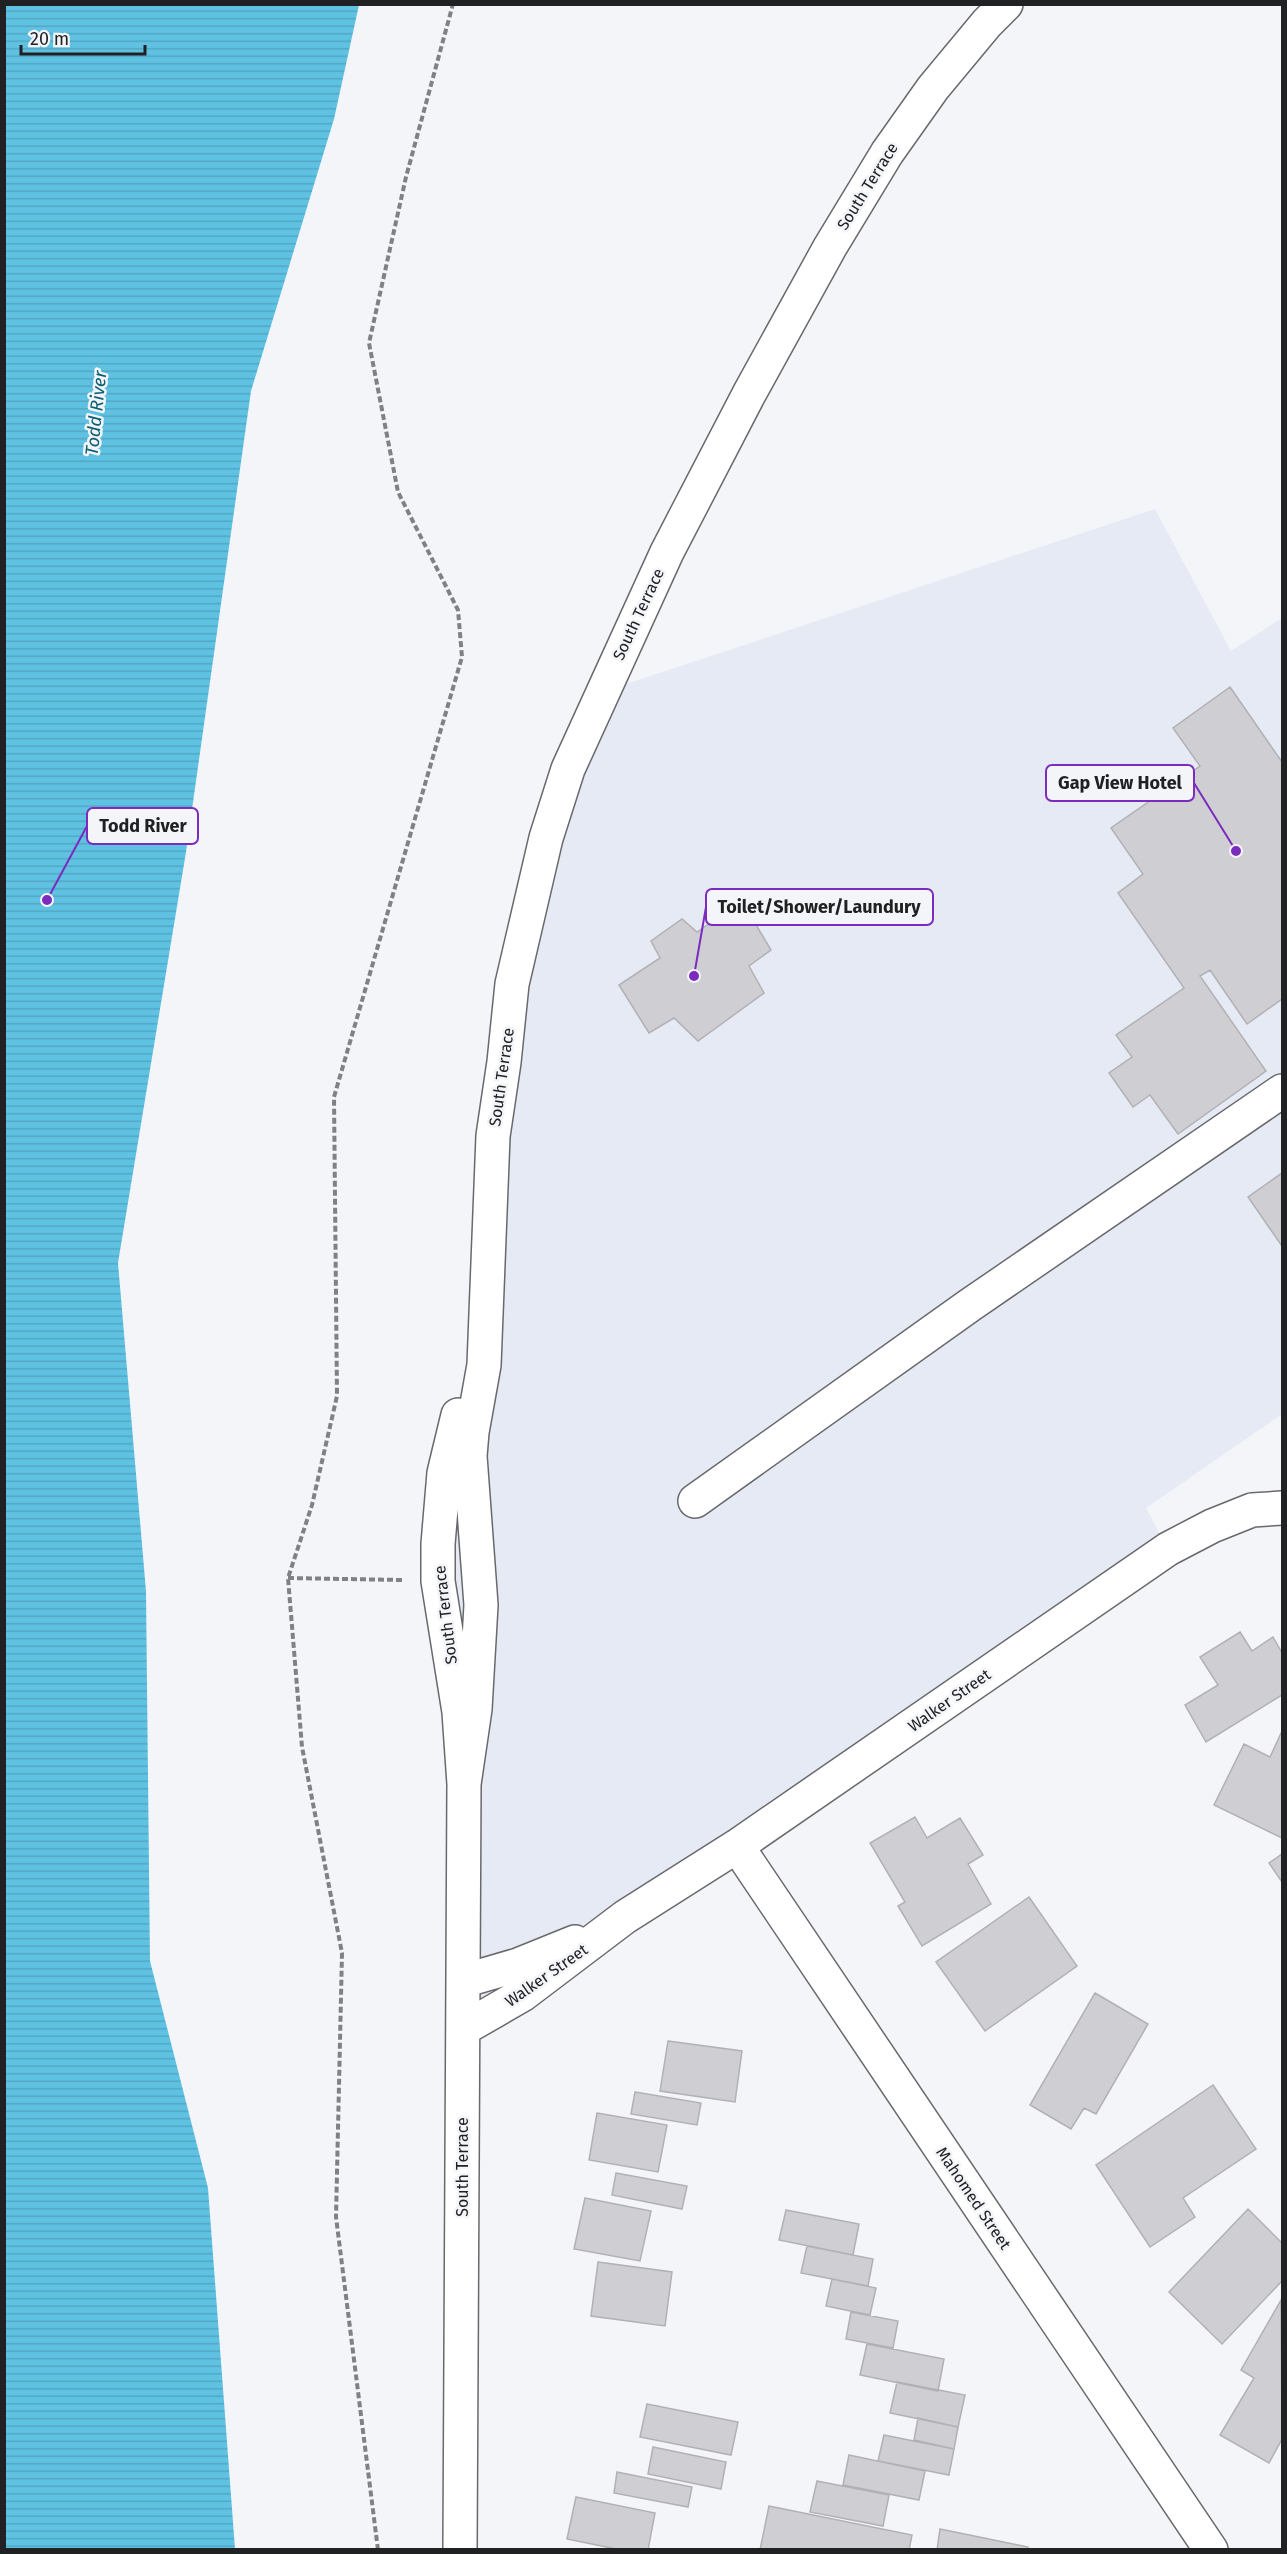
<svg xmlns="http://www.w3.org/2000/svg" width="1287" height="2554" viewBox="0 0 1287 2554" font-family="'Fira Sans',sans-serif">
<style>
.built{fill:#e5eaf4}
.water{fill:url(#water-rules)}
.building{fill:#cfcfd3;stroke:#b1b1b5;stroke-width:1.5}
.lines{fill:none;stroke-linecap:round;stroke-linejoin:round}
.minor-casing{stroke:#68696c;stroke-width:36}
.path{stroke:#808183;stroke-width:4;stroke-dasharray:6 3;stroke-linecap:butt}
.minor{stroke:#fff;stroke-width:33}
.labels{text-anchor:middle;stroke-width:5;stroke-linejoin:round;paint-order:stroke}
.street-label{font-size:16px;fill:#202122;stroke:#f4f5f9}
.water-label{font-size:18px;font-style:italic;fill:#0c5f75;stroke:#f4f5f9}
.leader{fill:none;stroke:#7b2cbf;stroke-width:2}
.callout-dot{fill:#7b2cbf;stroke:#f4f5f9;stroke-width:2}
.callout{fill:#f4f5f9;stroke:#7b2cbf;stroke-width:2}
.callout-label{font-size:18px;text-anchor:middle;font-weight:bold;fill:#202122}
</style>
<defs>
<pattern id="water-rules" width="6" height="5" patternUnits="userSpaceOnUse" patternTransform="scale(1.5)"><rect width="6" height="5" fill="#5fc2e2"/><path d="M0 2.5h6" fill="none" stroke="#52a6c2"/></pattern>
</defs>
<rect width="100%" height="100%" fill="#f4f5f9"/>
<path class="built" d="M1155,509L1231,651L1282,618V1414L1146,1508L1168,1549L462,2015L443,1618L512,984L602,692Z"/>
<path class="water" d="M5,4L359,5L334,119L251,391L186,852L118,1263L146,1591L150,1961L208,2188L235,2549H5Z"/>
<path class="building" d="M1230,687L1282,762V999L1247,1024L1210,970L1200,976L1266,1071L1178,1134L1150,1095L1133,1107L1109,1073L1132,1057L1116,1035L1184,988L1118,893L1143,874L1111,828L1200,766L1173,728Z
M742,901L771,950L749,966L764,993L698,1041L674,1018L649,1033L619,985L660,958L651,941L682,919L697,932Z
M1282,1173V1246L1248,1197Z
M1240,1632L1252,1651L1273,1637L1282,1653V1695L1206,1742L1185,1705L1218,1685L1200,1657Z
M1282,1731V1838L1214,1805L1244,1744L1270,1757Z
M915,1817L927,1838L960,1818L983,1855L968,1864L991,1904L922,1946L898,1906L905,1902L870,1843Z
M1282,1854V1882L1269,1863Z
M1029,1897L1077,1966L985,2031L936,1962Z
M1095,1993L1148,2024L1096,2114L1084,2108L1071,2129L1030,2105Z
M668,2041L742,2051L735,2102L660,2091Z
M1213,2085L1256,2149L1183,2198L1195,2217L1150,2247L1096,2165Z
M635,2092L701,2103L697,2125L631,2114Z
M597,2113L667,2125L658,2172L589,2160Z
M616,2173L687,2186L682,2209L612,2195Z
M585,2198L651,2211L640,2261L574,2249Z
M1248,2209L1282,2243V2281L1222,2344L1169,2292Z
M786,2210L859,2224L853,2255L779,2240Z
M807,2246L873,2259L868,2286L801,2273Z
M598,2262L672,2272L665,2326L591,2316Z
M832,2279L876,2288L870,2315L826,2306Z
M1281,2300L1282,2439L1269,2463L1220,2435L1254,2378L1241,2370Z
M851,2312L898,2321L893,2348L846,2339Z
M867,2344L944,2359L938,2391L860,2375Z
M897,2382L965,2395L958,2427L890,2413Z
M647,2404L738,2422L731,2455L640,2437Z
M918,2418L958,2427L954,2449L914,2440Z
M884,2435L954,2449L949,2475L878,2461Z
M653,2447L726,2462L721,2489L648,2474Z
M849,2455L925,2471L919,2500L843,2485Z
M617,2472L692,2487L688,2507L614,2493Z
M817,2481L889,2495L883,2526L810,2512Z
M576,2497L655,2513L648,2550H621L567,2539Z
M769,2506L912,2535L909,2550H760Z
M940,2529L1028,2547L1027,2550H937Z"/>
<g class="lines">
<g class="minor-casing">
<path id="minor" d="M458,1415L444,1473L438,1544V1581L459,1712L464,1784L460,2550
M695,1501L970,1305L1282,1091
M464,1784L475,1709L481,1605L470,1456L472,1432L484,1365L493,1136L504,1062L512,984L546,838L568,769L667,552L749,394L830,247L887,153L933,88L987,23L1006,4
M737,1846L1211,2550
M463,1981L518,1965L575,1942
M463,2029L522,1995L625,1917L737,1846L1168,1549L1212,1526L1252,1510L1282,1508"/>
</g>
<path class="path" d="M288,1578L402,1580
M378,2550L336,2217L342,1953L302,1747L288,1578L312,1505L337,1396L334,1097L462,657L458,610L398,492L369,343L406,177L453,4"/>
<use href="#minor" class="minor"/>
</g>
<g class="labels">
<g class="street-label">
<text transform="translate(867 186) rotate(-58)" y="6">South Terrace</text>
<text transform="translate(638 614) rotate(-65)" y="6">South Terrace</text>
<text transform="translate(501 1077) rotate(-82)" y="6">South Terrace</text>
<text transform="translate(445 1615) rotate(-97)" y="6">South Terrace</text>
<text transform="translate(949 1700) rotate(-35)" y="6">Walker Street</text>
<text transform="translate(546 1975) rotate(-35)" y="6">Walker Street</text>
<text transform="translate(462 2167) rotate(-90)" y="6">South Terrace</text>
<text transform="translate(974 2198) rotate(56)" y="6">Mahomed Street</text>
</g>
<g class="water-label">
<text transform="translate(96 413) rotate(-84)" y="6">Todd River</text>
</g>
</g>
<path class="leader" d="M1236 851L1194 783M47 900L87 826M694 976L706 907"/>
<g class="callout-dot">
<circle cx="1236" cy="851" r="6"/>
<circle cx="47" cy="900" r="6"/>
<circle cx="694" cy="976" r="6"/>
</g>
<g class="callout">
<rect x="1046" y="765" width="148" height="36" rx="6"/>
<rect x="87" y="808" width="111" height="36" rx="6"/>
<rect x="706" y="889" width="227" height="36" rx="6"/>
</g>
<g class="callout-label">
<text x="1120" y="789">Gap View Hotel</text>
<text x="143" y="832">Todd River</text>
<text x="819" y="913">Toilet/Shower/Laundury</text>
</g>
<rect width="1287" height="2554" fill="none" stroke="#202122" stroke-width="12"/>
<path d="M21 45v9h124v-9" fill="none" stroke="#202122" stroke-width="3"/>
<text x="30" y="45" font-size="18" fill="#202122" stroke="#f4f5f9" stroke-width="4.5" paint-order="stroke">20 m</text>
</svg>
